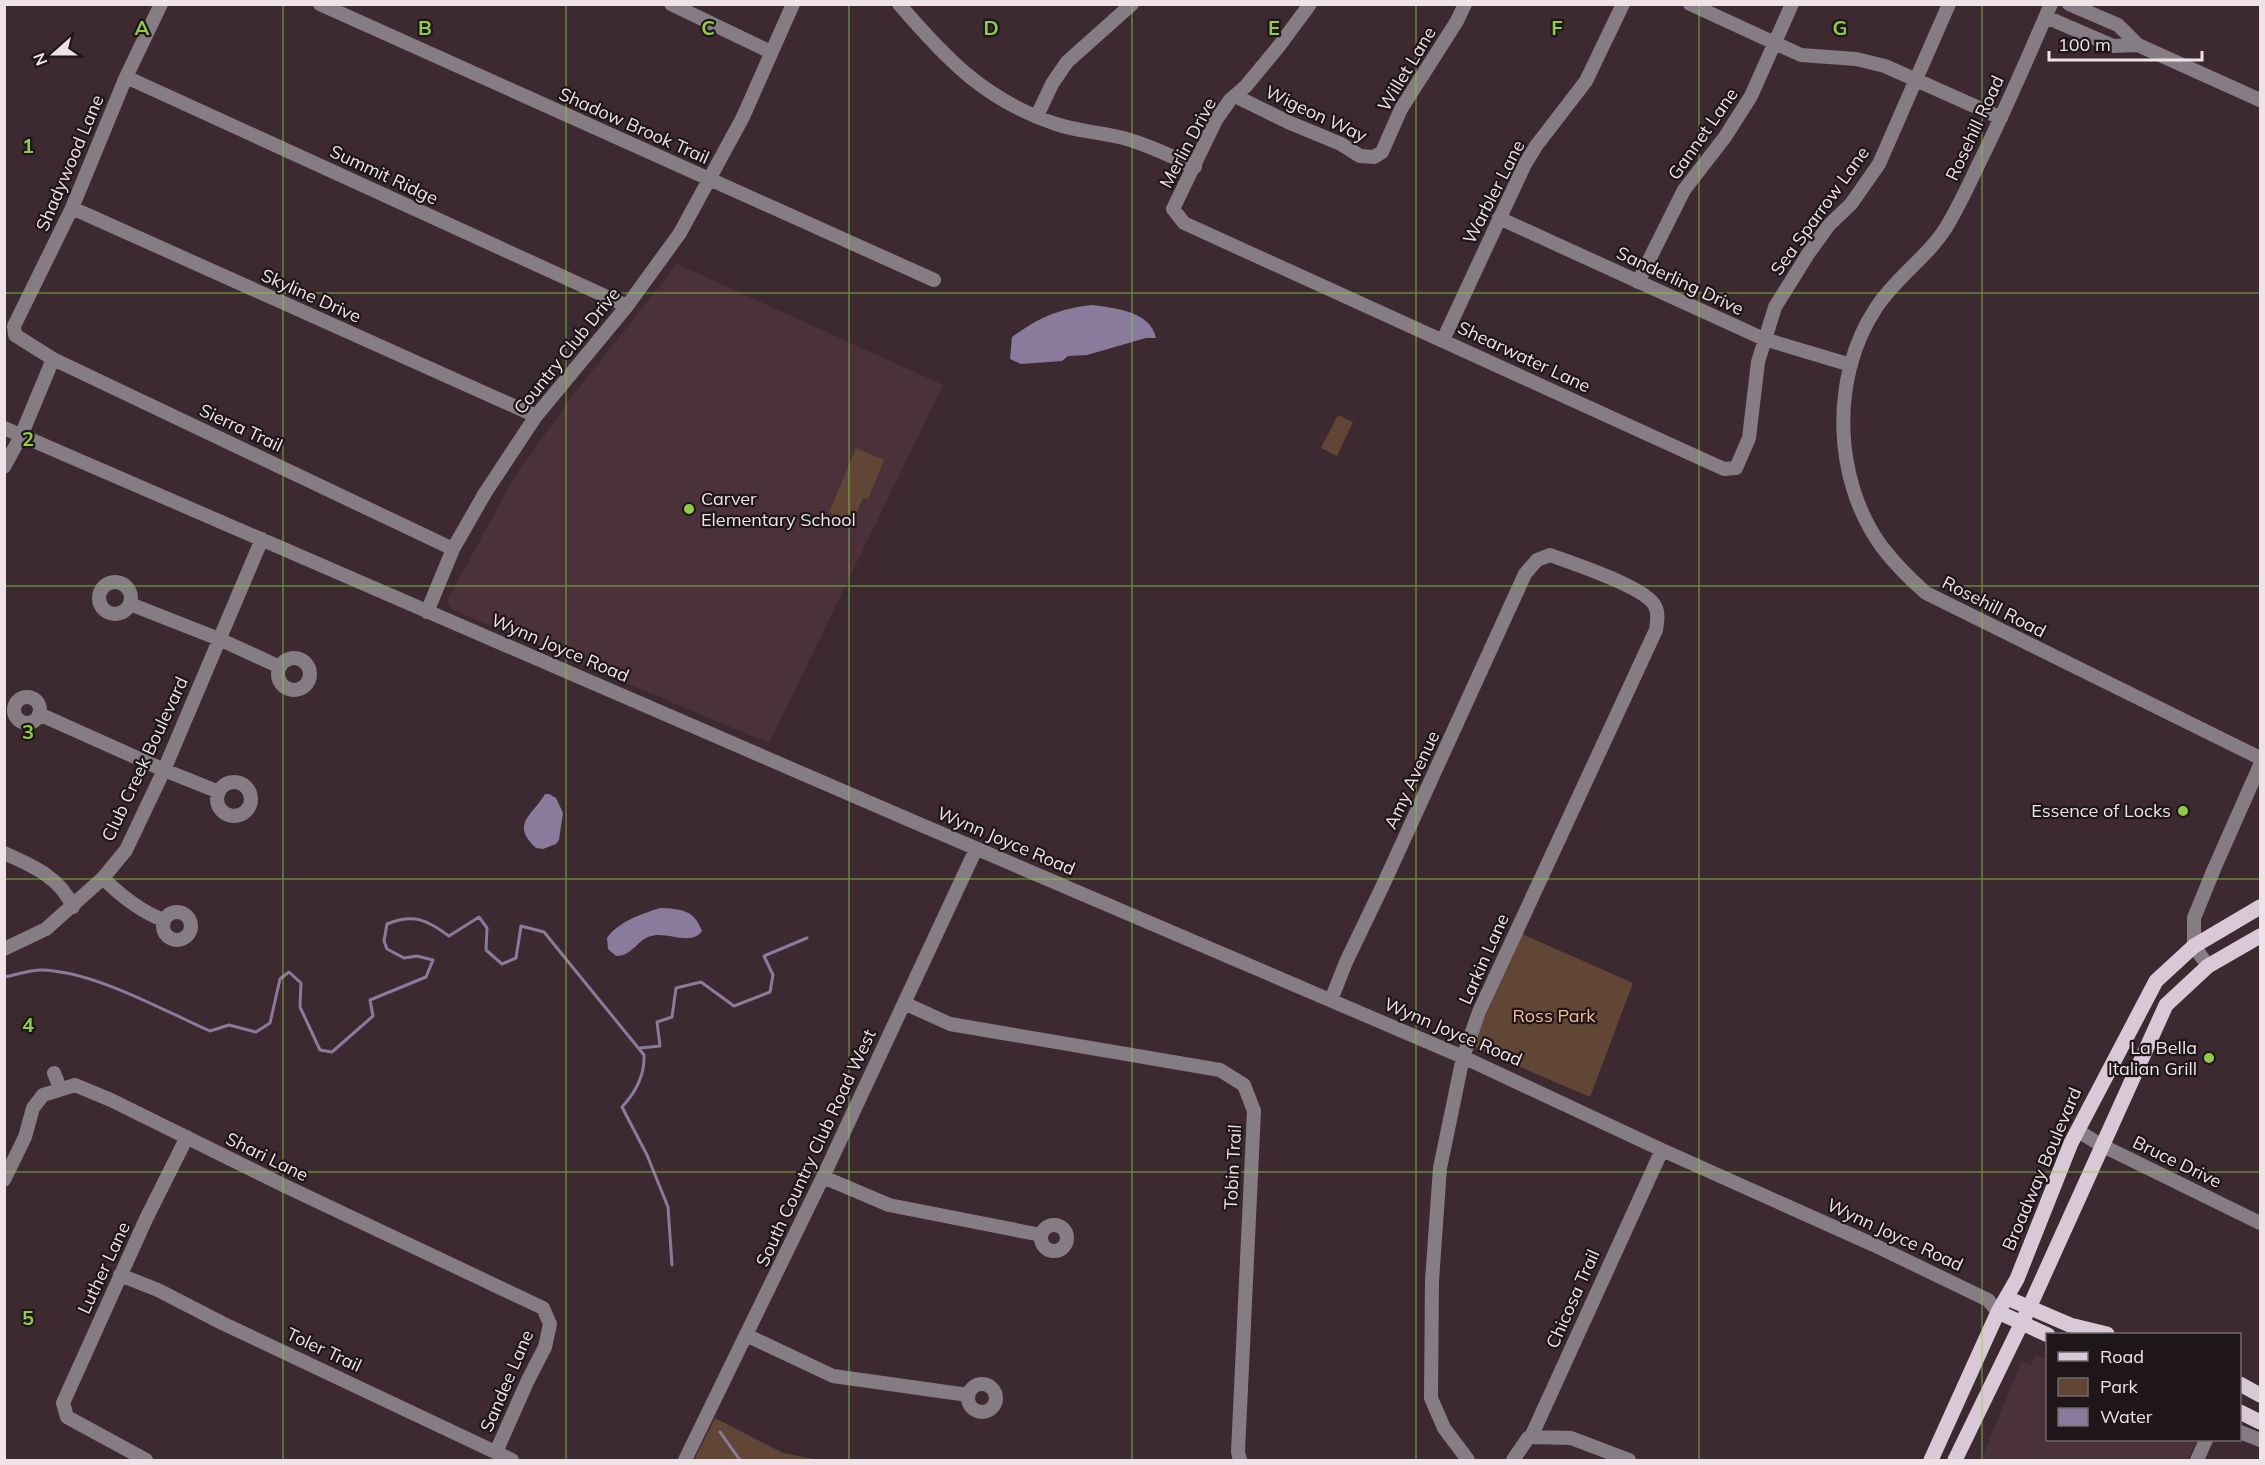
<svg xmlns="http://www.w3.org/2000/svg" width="2265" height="1465" viewBox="0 0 2265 1465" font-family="Mulish,sans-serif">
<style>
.built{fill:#4b323a}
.green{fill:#614636}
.water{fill:#8a7b9c}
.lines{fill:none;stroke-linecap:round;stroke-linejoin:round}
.stream{stroke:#8a7b9c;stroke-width:3}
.minor{stroke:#857d83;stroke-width:14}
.major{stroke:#d9c9d6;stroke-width:15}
.grid{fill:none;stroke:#8dce44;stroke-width:1.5;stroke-opacity:0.55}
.poi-dot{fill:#8dce44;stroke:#1e1618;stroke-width:2}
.labels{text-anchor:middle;stroke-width:4.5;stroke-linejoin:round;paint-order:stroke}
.street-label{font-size:18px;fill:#f0e3e7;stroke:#1e1618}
.poi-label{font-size:18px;fill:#f0e3e7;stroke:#1e1618;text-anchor:end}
.park-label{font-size:18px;fill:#f6bc99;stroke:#1e1618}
.grid-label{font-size:20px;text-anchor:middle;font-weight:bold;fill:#8dce44;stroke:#1e1618;stroke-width:4.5;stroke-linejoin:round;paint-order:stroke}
</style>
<rect width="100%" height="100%" fill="#3d2a30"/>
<path class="built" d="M677,264L943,385L769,743L451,609L447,601L515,476L571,398Z
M2035,1355L2047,1359L2048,1440H2198L2187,1460H1981L2022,1361L2031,1365Z"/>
<path class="green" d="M1338,415L1353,422L1337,456L1321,448Z
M856,448L884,460L868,499L863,498L852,523L829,513Z
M1522,934L1633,983L1590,1097L1476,1048L1474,1042Z
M715,1418L783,1453L818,1460H694Z"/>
<path class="water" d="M1092,305C1114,308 1151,311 1156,338H1146L1087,355L1068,356L1062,361L1021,364L1010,359L1012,337C1040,317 1058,309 1092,305Z
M545,794H549L556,798L563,813L559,840L556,844L543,849L536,848C510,824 532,816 545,794Z
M660,908C680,909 694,909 702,931C692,945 672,934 657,935C637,936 635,956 616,956L608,949L607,938C618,922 641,914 660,908Z"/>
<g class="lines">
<path class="stream" d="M4,977C16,975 29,970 41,970C94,971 162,1010 210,1031L229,1025L256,1032L270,1023L280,979L289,972L301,983L300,1007L320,1050L332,1052L373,1016L370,1000L426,977L433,960L417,956L404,958L387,949L384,941L387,924C414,913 427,920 449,936L479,917L487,928L486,950L502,964L516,958L521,926L544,932L644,1055C645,1076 636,1092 622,1107L647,1155L668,1207L672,1265
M640,1048L660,1046L657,1022L672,1017L676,988L701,982L734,1006L770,992L773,975L764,956L807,938
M720,1432L740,1460"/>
<path class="minor" d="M161,4L126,77L72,208L14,326L15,335L53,359L453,549
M320,4L934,280
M671,4L771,52
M899,4C947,60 985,100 1056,124C1076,131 1098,132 1119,137C1145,143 1170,156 1195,167
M1310,4L1279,46L1246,86L1230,100L1216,120L1173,209L1184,223L1724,469L1736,468L1749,438L1758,362L1775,307L1808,254L1829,225L1851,204L1879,164L1949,4
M1690,4L1801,55L1856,59L1885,66L2001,118
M2051,4C2030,53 2009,101 1986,149C1973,175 1962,201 1947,226C1928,257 1896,277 1876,308C1830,377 1833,480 1882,547C1895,564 1910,579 1926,593L2260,758
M2069,4L2118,25L2138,45L2260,100
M2046,17L2113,46L2138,45
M126,77L627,306
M1235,96L1288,122L1341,144L1360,156L1374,157L1382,152L1401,109L1457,21L1465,4
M1037,116L1052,84L1067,62L1132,4
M72,208L536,416
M1499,218L1764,339L1851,365
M1638,282L1684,190L1725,137L1751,96L1792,4
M1443,340L1525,164L1536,146L1586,81L1623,4
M4,428L905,818L1463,1057L1662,1150L1874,1245L1988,1300L1998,1312
M4,467L21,436L53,359
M99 598a16 16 0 1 1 32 0a16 16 0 1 1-32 0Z
M130,604L219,639L280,667
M427,612L453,549L485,493L536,416L627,306L680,233L743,117L793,4
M278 674a16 16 0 1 1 32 0a16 16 0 1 1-32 0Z
M14 710a13 13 0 1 1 26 0a13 13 0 1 1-26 0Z
M39,714L164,770L219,792
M217 799a17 17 0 1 1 34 0a17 17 0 1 1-34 0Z
M4,853C33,866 60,877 73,907
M103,878C121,896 140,911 163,920
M163 926a14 14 0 1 1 28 0a14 14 0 1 1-28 0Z
M4,949L46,929L103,878L126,850L164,770L262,539
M2208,966L2194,946V918L2214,869L2260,765
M1331,1000L1346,962L1384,883L1525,574L1537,560L1550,555C1572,563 1646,587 1655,606C1659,613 1657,623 1656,630L1479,1012L1463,1057L1440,1168L1432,1281L1431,1398L1444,1428L1468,1460
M904,1003L950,1024L1220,1070L1244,1085L1254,1111L1238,1452L1240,1460
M54,1073L60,1088
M2078,1131L2101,1145L2260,1223
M823,1177L889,1205L1041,1235
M4,1180L25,1137L33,1108L43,1095L75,1085L111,1100L285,1186L543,1308L550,1324L545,1347L528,1380L496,1452
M1041 1238a13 13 0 1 1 26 0a13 13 0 1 1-26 0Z
M120,1275L158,1290L222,1323L512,1460
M746,1335L833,1376L968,1395
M968 1398a14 14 0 1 1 28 0a14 14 0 1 1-28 0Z
M2240,1432L2260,1440
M1531,1437L1571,1438L1629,1460
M146,1460L67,1417L63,1403L146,1219L187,1137
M685,1460L823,1177L976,849
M1513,1460L1528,1438L1531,1437L1662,1150
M2197,1460L2206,1440"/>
<path class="major" d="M2007,1298L2070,1325L2107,1334
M1998,1312L2048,1335
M2240,1384L2260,1395
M2240,1412L2260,1422
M1931,1460L1998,1312L2017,1279L2071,1143L2156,981L2194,946L2260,907
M1955,1460L2029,1308L2166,1005L2208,966L2260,936"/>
</g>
<path class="grid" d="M283,4V1460M566,4V1460M849,4V1460M1132,4V1460M1416,4V1460M1699,4V1460M1982,4V1460M4,293H2260M4,586H2260M4,879H2260M4,1172H2260"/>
<g class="poi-dot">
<circle cx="689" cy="509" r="6"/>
<circle cx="2183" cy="811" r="6"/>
<circle cx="2209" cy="1058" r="6"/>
</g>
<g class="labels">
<g class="street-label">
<text transform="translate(1407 69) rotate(-59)" y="6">Willet Lane</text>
<text transform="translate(1316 114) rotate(25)" y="6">Wigeon Way</text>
<text transform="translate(634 126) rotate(24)" y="6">Shadow Brook Trail</text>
<text transform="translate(1975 128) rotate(-65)" y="6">Rosehill Road</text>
<text transform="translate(1703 134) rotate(-55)" y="6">Gannet Lane</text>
<text transform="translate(1188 143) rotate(-62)" y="6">Merlin Drive</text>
<text transform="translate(70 163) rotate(-67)" y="6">Shadywood Lane</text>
<text transform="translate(384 175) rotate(25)" y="6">Summit Ridge</text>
<text transform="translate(1494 192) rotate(-63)" y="6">Warbler Lane</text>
<text transform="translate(1820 211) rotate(-54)" y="6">Sea Sparrow Lane</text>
<text transform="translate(1680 281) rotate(25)" y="6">Sanderling Drive</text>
<text transform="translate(311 296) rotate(24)" y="6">Skyline Drive</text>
<text transform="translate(567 351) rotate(-51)" y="6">Country Club Drive</text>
<text transform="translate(1524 357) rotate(25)" y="6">Shearwater Lane</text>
<text transform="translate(241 428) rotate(25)" y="6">Sierra Trail</text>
<text transform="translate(1994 607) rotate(27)" y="6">Rosehill Road</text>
<text transform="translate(560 648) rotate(23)" y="6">Wynn Joyce Road</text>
<text transform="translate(145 759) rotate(-65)" y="6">Club Creek Boulevard</text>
<text transform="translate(1412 780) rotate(-65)" y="6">Amy Avenue</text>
<text transform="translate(1006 841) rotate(23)" y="6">Wynn Joyce Road</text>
<text transform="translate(1484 959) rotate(-66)" y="6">Larkin Lane</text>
<text transform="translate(1453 1032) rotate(23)" y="6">Wynn Joyce Road</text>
<text transform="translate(816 1148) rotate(-65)" y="6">South Country Club Road West</text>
<text transform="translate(267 1157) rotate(26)" y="6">Shari Lane</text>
<text transform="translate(2177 1162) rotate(26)" y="6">Bruce Drive</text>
<text transform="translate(1233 1167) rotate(-87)" y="6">Tobin Trail</text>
<text transform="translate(2042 1169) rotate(-67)" y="6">Broadway Boulevard</text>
<text transform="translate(1895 1235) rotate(25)" y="6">Wynn Joyce Road</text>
<text transform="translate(104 1268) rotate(-65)" y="6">Luther Lane</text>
<text transform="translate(1573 1299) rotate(-66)" y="6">Chicosa Trail</text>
<text transform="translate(324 1350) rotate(25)" y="6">Toler Trail</text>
<text transform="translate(507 1381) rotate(-67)" y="6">Sandee Lane</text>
</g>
<g class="poi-label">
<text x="701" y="505" text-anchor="start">Carver<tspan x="701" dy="21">Elementary School</tspan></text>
<text x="2171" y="817">Essence of Locks</text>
<text x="2197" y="1054">La Bella<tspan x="2197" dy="21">Italian Grill</tspan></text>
</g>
<g class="park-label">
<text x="1554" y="1022">Ross Park</text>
</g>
</g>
<g class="grid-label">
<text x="142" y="35">A</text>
<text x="425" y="35">B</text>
<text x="708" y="35">C</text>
<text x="991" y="35">D</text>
<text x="1274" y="35">E</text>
<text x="1557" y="35">F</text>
<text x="1840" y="35">G</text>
<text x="28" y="153">1</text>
<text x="28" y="446">2</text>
<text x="28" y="739">3</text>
<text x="28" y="1032">4</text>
<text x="28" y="1325">5</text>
</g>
<rect width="2265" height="1465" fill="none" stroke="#f0e3e7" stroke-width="12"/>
<rect x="2046" y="1333" width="195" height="108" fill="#1e1618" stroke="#72686b" stroke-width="1.5"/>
<rect x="2058" y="1352" width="30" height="9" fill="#d9c9d6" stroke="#72686b" stroke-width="1.5"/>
<text x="2100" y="1363" font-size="18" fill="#f0e3e7">Road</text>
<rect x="2058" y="1378" width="30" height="18" fill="#614636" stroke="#72686b" stroke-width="1.5"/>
<text x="2100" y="1393" font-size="18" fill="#f0e3e7">Park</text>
<rect x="2058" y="1408" width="30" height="18" fill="#8a7b9c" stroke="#72686b" stroke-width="1.5"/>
<text x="2100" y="1423" font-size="18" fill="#f0e3e7">Water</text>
<g transform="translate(54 54) rotate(249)" stroke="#1e1618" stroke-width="4.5" paint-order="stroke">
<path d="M0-4.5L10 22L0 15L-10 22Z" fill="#f0e3e7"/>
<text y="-9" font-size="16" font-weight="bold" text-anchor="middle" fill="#f0e3e7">N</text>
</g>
<path d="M2049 51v9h153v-9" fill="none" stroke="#f0e3e7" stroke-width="3"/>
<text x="2058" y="51" font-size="18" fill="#f0e3e7" stroke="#1e1618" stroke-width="4.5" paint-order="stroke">100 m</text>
</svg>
